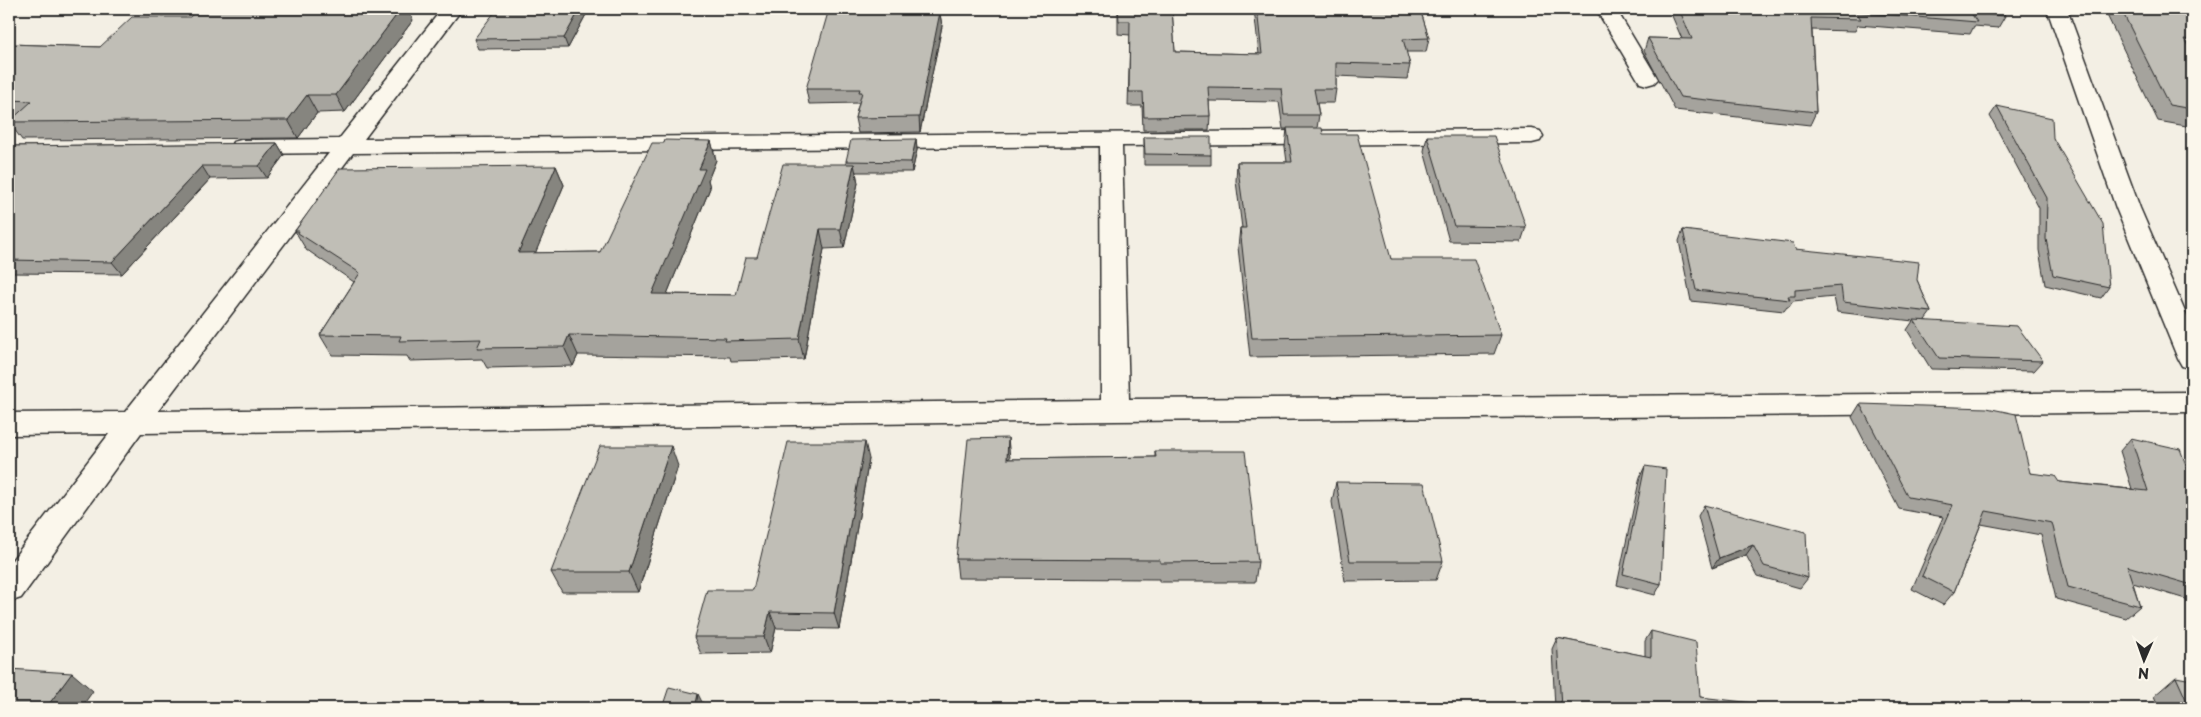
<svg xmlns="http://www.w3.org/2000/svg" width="2201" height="717" viewBox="0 0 2201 717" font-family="'Playpen Sans',sans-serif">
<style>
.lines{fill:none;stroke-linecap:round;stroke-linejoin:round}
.minor-casing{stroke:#2b2b2b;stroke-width:3}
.minor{fill:#fbf7ec;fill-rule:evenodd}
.wall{fill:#a5a39d;stroke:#2b2b2b}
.shaded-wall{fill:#86857f;stroke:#2b2b2b}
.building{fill:#c0beb6;stroke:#2b2b2b}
</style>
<rect width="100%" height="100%" fill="#f3efe4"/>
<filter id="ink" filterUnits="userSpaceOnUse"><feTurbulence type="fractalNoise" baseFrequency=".02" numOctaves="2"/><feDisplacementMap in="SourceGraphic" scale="10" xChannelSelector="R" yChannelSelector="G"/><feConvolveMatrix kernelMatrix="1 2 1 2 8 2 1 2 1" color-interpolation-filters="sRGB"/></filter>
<g filter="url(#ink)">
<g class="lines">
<g class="minor-casing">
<path id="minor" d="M442,9H462L364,139L1532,129L1540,131L1543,136L1540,141L1532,143L1122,146L1129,399L2192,392V412L1115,421L141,433L21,598L9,602V564L109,434L9,435V413L125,412L329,153L241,154L233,152L230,147L233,142L241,140L339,139ZM1100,146L1101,400L158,411L353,153Z
M1596,9H1616L1658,79L1654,83L1647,85L1640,83Z
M2047,9H2067L2140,208L2192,328V369L2182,366L2178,359L2116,208Z"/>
</g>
<use href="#minor" class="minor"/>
</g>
<path class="wall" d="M589,9L568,48L478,49L474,39Z
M941,9L940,14L942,26L920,132L858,133L855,118L859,103L809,104L806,89Z
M1118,9H1172L1175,52L1259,54L1254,9H1420L1429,38L1426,52H1406L1410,65L1407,79L1336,76V89L1334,103H1317L1319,115L1317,128L1323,134L1391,259L1501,335L1494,354L1250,357L1238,247L1240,228H1242L1236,181L1237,162H1287L1285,147L1287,129H1283L1279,102L1209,101L1210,116L1209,130H1143L1142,106H1128L1130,35L1118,34Z
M1669,9H2002L2005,16L1998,28L1974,26L1970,34L1858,25L1855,31L1812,30L1816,112L1810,125L1675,110L1644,51L1648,38L1682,39Z
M2106,9H2192V127L2158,121L2105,11Z
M413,20L345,112L317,113L298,138L22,140L9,122L14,118H9V44L100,47Z
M1997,106L2053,138L2109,287L2101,298L2045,285L2039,250V208L1990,116Z
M1427,136L1526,227L1521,242L1449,241L1424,151Z
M1144,137L1211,155V165H1144Z
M916,139L917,150L912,172H856L858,183L844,248L824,249L804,359L731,361L730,357L578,355L573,366L487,368L482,359L410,361L407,356L332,355L320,335L354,282L310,252L309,251H307L295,231L556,166L564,185L535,253L600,252L711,141L716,160L708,180L710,188L667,294L736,295L757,257L846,164V161Z
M277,143L284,155L267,178L210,179L122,274L9,273V146Z
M1683,230L1795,249L1917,280L1931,312L1925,320L2043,361L2034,371L1931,369L1907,330L1913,321L1837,312L1834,297L1793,301L1789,307H1787L1784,311L1691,301L1679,241Z
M1860,404L2030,473L2059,482L2132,489L2120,451L2131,438L2192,481V601L2133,583L2140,606L2126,618L2056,599L2041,535L1981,524L1954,592L1943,605L1912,589L1943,517L1899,509L1852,417Z
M1155,451L1258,562L1255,582H1159V579L958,578L956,559L1010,459L1155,457Z
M869,459L839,629L776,628L770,653L701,654L694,637L753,590Z
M678,466L638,592H562L551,572Z
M1645,466L1661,584L1655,595L1617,585L1640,477Z
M1336,482L1443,561L1436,580L1345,581L1332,502Z
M1704,505L1808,578L1800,588L1757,576L1746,555L1712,568L1698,516Z
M1651,631L1700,697L1772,708H1555L1552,649L1557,638L1645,656V641Z
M2176,677L2192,708H2159L2154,696Z"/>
<path class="shaded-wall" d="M401,9H408L413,20L345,112L336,95Z
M580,9H589L568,48L564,38Z
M937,9H941L940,14L942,26L920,132L919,117Z
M307,95L317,113L298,138L288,120Z
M916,139L917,150L912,172L911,162Z
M711,141L716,160L708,180L710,188L659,314L652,294L699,169Z
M277,143L284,155L267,178L259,166Z
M854,164L858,183L844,248L840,229Z
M202,166L210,179L122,274L112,262Z
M556,166L564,185L527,273L518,253Z
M820,229L824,249L804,359L799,339Z
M569,335L578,355L573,366L564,347Z
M1008,438L1010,458L1007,459Z
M865,442L869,459L839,629L834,613Z
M671,446L678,466L638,592L629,572Z
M1753,545L1746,555L1712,568L1719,558Z
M770,612L776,628L770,653L764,637Z
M72,673L93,691L81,708H46Z
M698,694L703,704L702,708H695Z"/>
<path class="building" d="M198,9H401L336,95H307L288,120L9,122L32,101L9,100V44L100,47L132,17H190Z
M497,9H580L564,38L474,39Z
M829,9H937V12H940L919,117L855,118L862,92H859L860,89H806Z
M1118,9H1172L1175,52L1262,54L1257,9H1420L1429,38L1403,39L1410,65L1336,63V89H1314L1319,115H1284L1281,88L1208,87L1210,116L1144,117L1143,92H1129L1130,21H1119Z
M1679,9H2002L2005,16L1971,13L1977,22L1856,12L1861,19L1811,18L1816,112L1680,97L1648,38L1692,39Z
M2121,9H2192V40L2184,39L2192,53V109L2169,105Z
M1997,106L2052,118L2053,138L2103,224L2109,287L2053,275L2046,239L2047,198Z
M1287,128H1322L1323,134H1357L1391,259H1474L1501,335L1252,338L1240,228H1246L1237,162H1292Z
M1427,136H1494L1526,227L1454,226Z
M1144,137H1211V155L1145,154Z
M916,139L911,162L846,161L851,140Z
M665,140L711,141L699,169H705L652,294L736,295L746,257H757L783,164H854L840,229H820L799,339L725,341L726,338L569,335L564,347L477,348L481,339L399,341L401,336L320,335L360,273L298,233L299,231H295L340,168L556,166L518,253L600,252L652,143H664Z
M277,143L259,166H202L112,262L9,260V146Z
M1683,230L1793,243L1795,249L1919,262L1917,280L1931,312L1843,302L1841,286L1795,290V296H1788L1790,300L1696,290Z
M1914,320L2017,326L2043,361L1939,358Z
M1860,404L1987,408L2016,414L2030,473L2055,476L2059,482L2148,491L2131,438L2180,449L2192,481V585L2127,566L2140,606L2068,587L2052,523L1986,511L1954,592L1922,576L1953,505L1908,497Z
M1008,438L1007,459L1156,457L1155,451H1245L1258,562L1160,563V560L956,559L968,439Z
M788,442H865L834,613L770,612L764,637H694L707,590H753Z
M600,446H671L629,572H551Z
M1645,466L1666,469L1661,584L1623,574Z
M1336,482L1424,483L1443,561H1350Z
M1704,505L1806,532L1808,578L1764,566L1753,545L1719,558Z
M1651,631L1696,642L1700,697L1771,705L1772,708H1561L1557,638L1651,657Z
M9,669L72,673L46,708H9Z
M2176,677L2192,680V708H2190Z
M669,687L698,694L695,708H662Z"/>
</g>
<rect width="2201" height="717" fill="none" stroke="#fbf7ec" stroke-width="30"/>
<rect x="15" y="15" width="2171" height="687" fill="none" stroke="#2b2b2b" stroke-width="2" filter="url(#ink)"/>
<g transform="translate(2144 660) rotate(182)" stroke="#fbf7ec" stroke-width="4" paint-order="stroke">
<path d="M0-4L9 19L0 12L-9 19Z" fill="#2b2b2b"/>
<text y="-8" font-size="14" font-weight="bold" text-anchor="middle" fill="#2b2b2b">N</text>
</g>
</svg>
